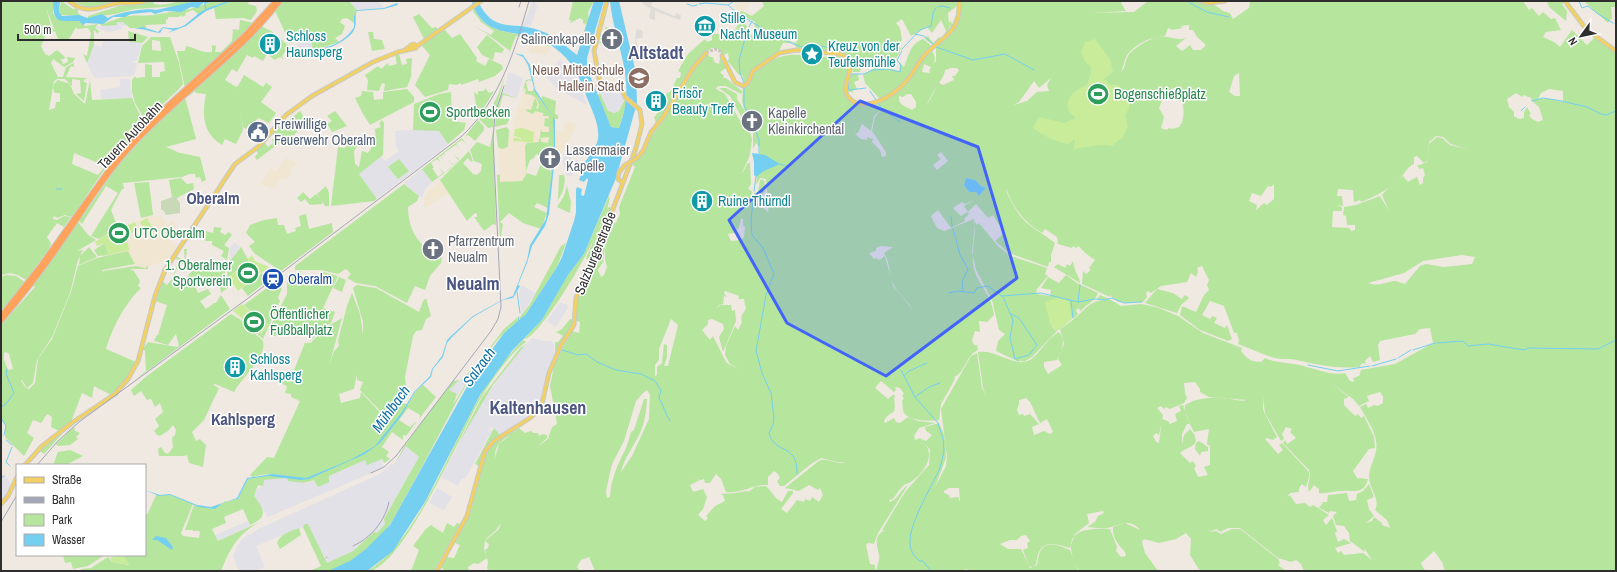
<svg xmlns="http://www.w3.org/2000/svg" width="1617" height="572" viewBox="0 0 1617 572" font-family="'Archivo Narrow',sans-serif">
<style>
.industrial{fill:#e3e1e8}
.education{fill:#f0e6d1}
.green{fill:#b6e59e;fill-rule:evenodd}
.cemetery{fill:#c8d9b8}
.pitch{fill:#c9ec9a}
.plaza{fill:#dfdcd8}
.water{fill:#75cff0}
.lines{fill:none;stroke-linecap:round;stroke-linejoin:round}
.stream{stroke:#75cff0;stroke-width:1}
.major-tunnel{stroke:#c8c4bd;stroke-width:3;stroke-dasharray:3 1.5;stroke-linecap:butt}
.major-casing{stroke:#c9c9c9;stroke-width:5}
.highway-casing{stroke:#c9c9c9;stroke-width:6}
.major{stroke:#f2d163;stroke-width:3}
.highway{stroke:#ffa35c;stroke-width:4}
.rail{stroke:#a3a6b8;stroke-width:1}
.major-bridge-casing{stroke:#c9c9c9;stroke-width:5;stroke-linecap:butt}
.major-bridge{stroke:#f2d163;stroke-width:3}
.marked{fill:#4264fb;fill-opacity:0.2;stroke:#4264fb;stroke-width:3;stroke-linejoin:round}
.labels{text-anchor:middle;stroke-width:3;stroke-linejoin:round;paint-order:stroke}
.culture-label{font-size:14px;fill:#0d838f;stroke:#fff;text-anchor:start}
.worship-label{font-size:14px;fill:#5b616d;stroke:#fff;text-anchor:start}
.education-label{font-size:14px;fill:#785e54;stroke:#fff;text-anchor:end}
.leisure-label{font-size:14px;fill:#27864d;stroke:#fff;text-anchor:start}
.service-label{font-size:14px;fill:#4e5e75;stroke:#fff;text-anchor:start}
.street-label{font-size:14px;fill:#2e2e2e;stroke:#fff}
.transit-label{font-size:14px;fill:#164399;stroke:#fff;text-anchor:start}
.water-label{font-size:15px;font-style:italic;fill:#0d6fa3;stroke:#fff}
.quarter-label{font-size:16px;font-weight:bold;fill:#4d5680;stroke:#fff}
.district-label{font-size:18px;font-weight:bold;fill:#4d5680;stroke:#fff}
</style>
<rect width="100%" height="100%" fill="#efe9e1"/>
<path class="industrial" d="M349,1H375L382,4L384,8L357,10Z
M533,1H535L537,8L531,26L522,27Z
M117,22H123L128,26H122V29L109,32L95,28L96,25L101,27Z
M299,33L311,38L313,51H305L297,47Z
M105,39L142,43L137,60L132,63H137L135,73L132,76L97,78L93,76L87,63L93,44L101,47Z
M560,59L578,81L587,105L567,94L566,91L564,92L557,88L547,78L545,68L550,71Z
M509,72L523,78L517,98L503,93Z
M120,79H130L132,98L101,99L100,90L120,87Z
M617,87L621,90L625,99L619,111L614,113L608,112L600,93L604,89Z
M423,129L439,131L448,144L447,146L377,199L358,174L381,156L385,161L399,151L396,147L395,131Z
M564,156L579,161L572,176H567L563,164Z
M422,169L432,182L425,190L422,198L404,183Z
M234,242L240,247L229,262L230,248Z
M521,285L536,293L522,314L519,294Z
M560,302L569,306L556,327L547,321Z
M533,338L544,341H551L554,344V358L545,381L540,408L528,419L500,435L494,428L490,427L489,430L492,431L487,439L465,479L462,478L458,486L441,477L477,410L482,405L497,413L482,404L483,401L507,367L525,345Z
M466,378L467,380L458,395L449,390L459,380L461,381Z
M405,445L419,457L384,519L385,524L377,533L374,532L353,551L327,563L308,524H305L303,527L256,546L265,567L256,571H239L233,556L240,542L248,534L249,535L260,528L380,474L391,464L394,465Z
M382,459L383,467L376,471L268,517L254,496L257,489L263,486V482L266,479L287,478L308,483L314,480L318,487L328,480L329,476L365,460Z
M4,474L11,484L6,496L1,498V476Z
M437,488L452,497L444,510L429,503Z
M248,521L250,526L218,541L215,535Z"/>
<path class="education" d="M737,1L750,2V5L742,11H736Z
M532,39L550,47L547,55L529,52Z
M524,86L527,88V93L537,96L552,115L551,145L527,143V174L525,180L520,182H500L498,147L507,148L509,131H512L514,118L516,117L517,114L515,113L523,93Z
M261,118L269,123L262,133L258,128L253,132L248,126Z
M566,121L577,125L561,154L555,156V130L562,132Z
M286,158L297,162L290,171L292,173L286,180L282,177L273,189L260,184L271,168L275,172Z
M440,181L448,193L425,208L424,199L429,190Z
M162,216L166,225L173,220L178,231L171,241L177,245L169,259L145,268L136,267L127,251L108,256L105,242L128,237L127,235L138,229L135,222L147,217Z"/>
<path class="green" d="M1,1H53V13L56,18L79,21L85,26L98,24L95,28L99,31L98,34L94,30V45L87,63L83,54L87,56L91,33L88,28L77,29L76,27L69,39L62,41L58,39L46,8L51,26L55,31L50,32L46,31L45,34L43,33L45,37L41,46L45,54L49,56L57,50L65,57L64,59H61L63,64L68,62L67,57L75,58L73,62L64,67L53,59L51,63L58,77H63L66,67L74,63V67L71,66L66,77L87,78L84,80V82L87,83L84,101L76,94L81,93L80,80L72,79V86L65,79H57L54,81L49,110L55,108L56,102H60V93H55C52,88 53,84 58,80L70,84L74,94L85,104L90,80L92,100L132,98L142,120L146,121L150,119L110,161L72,217L65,215L57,218L54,216L53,219L57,220L64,216L71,217L64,227L57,223L47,237L51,243L49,249L26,280C19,275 9,270 1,276ZM74,153L105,166L98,175L72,164Z
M61,1L73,9L78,8V13L82,16L61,15L59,12Z
M74,1H118C100,7 91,12 74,1Z
M149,1H153L154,4C163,6 171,3 180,1C184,0 191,1 196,1L179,6L135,9L115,14L88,18V16L119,6L144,3Z
M213,1H228L205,10L197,17L198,14L193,10L185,13L186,15L182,17L181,15L179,17H168V19L166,20V24L146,25V28H130L123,22H117V25L102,26L100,24C109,23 118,17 129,16C136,15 145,16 153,15C174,11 192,11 213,1Z
M232,1H249L248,4L256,6L257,11L251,20L243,18L216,19L214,8Z
M283,1H349L357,10L354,16V23L347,18L342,19L340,22L345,26L342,34L335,38L339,42L313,51L311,38L294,32L292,43L296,46L289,41L275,11Z
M573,1H594L588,12L589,19L582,42L586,24L583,23V20L580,18L570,23L571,20H569Z
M762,1H958L957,15L952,28H951L949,23L951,21L952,25L956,14L957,6L948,13C948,20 950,25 950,32L934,46L924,38L928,36L933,43L939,37L942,38L946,31L941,20L932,33L927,27L911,36L902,19L896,23L900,28L902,40L898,46L901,48C899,57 895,59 887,65V68L899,71L900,65L897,60L904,67C909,55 910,44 923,39L933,47C921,58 915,72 903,83C896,91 888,94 880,99L865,83L863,75L876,67H873L866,58L861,65L860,72H853L849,60L841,53L797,48L793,42L796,43L797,39L789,28L788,39L793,43H783L779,51L752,71L745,85L742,75H739L727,60H729L728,53L721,56L726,68L720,72L724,76L723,78H726L742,91L741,94L726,86H718L716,89L725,94L739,119L750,132L752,139L750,155L741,175L748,163H750L751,184L748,189L752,191L753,202L754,193L758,192L760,180H764L766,190L759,198L761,206L759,208H763L768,212C770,202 766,190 766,179L760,178L756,185L760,148L756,143L753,149V133L742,118L730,96L719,88H726L737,94V99L745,111L742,101L743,88C750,84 750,76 755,71C780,51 794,54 823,57C828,57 833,55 838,55L848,63C850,74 842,83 845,94C847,99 853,104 859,105C877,108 898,93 909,80C917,70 921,58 931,50C936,56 936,62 931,67L924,64L922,72L930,73L929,70L936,61V48C951,35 960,22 960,1H1123L1121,3L1126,11L1091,13L1134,12L1148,1H1225L1212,3L1223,11L1230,13L1233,19L1249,8L1250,1H1523L1529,10L1532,8L1539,16L1543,12L1551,19L1555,18L1561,30L1546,32L1543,37L1554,42L1560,47L1572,30L1587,45L1594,38H1597L1616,51V571H1445L1442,562L1434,551L1421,563L1424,569L1428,571H1304L1301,564L1296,560L1291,562L1278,558L1240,528H1228L1220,532L1217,529L1208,532L1216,531L1221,534L1232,529H1240L1278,559L1280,563L1278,565L1286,571H1200L1190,555L1191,539L1186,533L1176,539L1159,543L1144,539L1142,542L1145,553L1158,571H1079C1060,535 1076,527 1110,529L1117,547L1116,551L1121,557L1126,556L1125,552C1119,545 1112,539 1113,527L1125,523L1140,530C1129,517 1119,526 1107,528C1100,529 1093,527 1087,527L1095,522L1098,516L1104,513L1103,511L1087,514L1089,523L1075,534L1070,548C1060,545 1044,539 1039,552C1037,556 1037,560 1036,564L1033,567L1029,566L1023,550L1028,548L1027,543L1030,541L1026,535L1021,536L1017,540H1010L1000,544L1008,549H1021L1030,568L1037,565C1038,561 1038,556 1040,552C1045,539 1061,546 1070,550L1078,571H975L965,569L964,570L970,571H876C877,566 880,560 879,555C877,545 873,536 885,530H882L905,492L929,465L930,450L922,439L926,441L932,435L926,431L925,427L939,423L945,437L946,458L935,487L946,466L947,457L941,409L971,356L977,353L982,388L986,395L983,388L978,352C997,349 1014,368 1030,360C1040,354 1047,338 1059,332C1066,341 1062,350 1057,360L1044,362V367L1048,374L1062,365L1058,359L1064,344L1060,329C1065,325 1071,322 1076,317C1086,309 1091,300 1105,300L1097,299L1100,295L1110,299L1107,300H1111L1121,306L1141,304V305L1142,304L1159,308L1178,316L1203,333L1242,348L1241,351C1247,359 1251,362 1261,362L1265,358C1276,363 1287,362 1299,365C1314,368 1330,376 1345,373L1350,381L1354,382L1353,378L1359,376L1361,370L1395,364L1433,343L1430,328L1420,329L1415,334L1380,341L1378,345L1380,360L1373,362L1370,356L1365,361L1366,365L1364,363L1361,364L1360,367C1338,369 1318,365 1297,360C1290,358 1282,360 1275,358C1263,355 1250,348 1238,344L1239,341L1237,333H1234L1224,306L1210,301L1202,315L1210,319L1212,316L1217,318L1214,323L1225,328L1227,325L1232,339L1228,341L1200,330L1180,315L1182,306L1196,312L1204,295L1209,290L1207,285L1209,280L1202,266L1197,268L1198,272L1196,277L1191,273L1187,282L1161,286L1151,293L1148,291L1146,293L1147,297L1143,302C1131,301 1116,307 1110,294V297L1082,284L1083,271L1086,274L1091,270L1089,268L1095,260C1089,256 1084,253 1079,246L1076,248L1073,246L1072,248L1058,244L1057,237L1045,229L1042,233C1024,222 1013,208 1006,188C1007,195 1011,201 1015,208C1027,228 1038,229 1055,243L1051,255V262H1049L1048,267L1009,253L995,241L1004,233L993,215L988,218L976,204L968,212L964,206L974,200L965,204L962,202L953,208L961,216L967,212L969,214L964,219L965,221L951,228L938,210L931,216L937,228L944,231L953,228L957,245L954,227L974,219C977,236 970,250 974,269C979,286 992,295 994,315L987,322L979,321L980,332L975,331L972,340L974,345H977L978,350C966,355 965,373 954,377L955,379L941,404L939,420C932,421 910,422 904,413C902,409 903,404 902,400L904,399L902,395L904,394L900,388L895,387L896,390L894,392L881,381L875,388L888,399L894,394L895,397L894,398C897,419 891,408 884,421L885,423L894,418L896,422L900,423L908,417L918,421L935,423L919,428L914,436L915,440L920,438C937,452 927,470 912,481C910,483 905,484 904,485C901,487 896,495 893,499L889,500L890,502C898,499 901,489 908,485L878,533L874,544L868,543L866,545L870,564L875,565V571H595L589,557L581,560L577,567L580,571H492L487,569L488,562L485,550L488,548L489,544L485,541L499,529L501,523L496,530L485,540L484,549L487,558L478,564L474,563L468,567L469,571H445L441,567L446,557L454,558L460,545L455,543L471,511L486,452L495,441L517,427C512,439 494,438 495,458L499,444L519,428L525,433L531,431L533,433H538L539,436L543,434L547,435V438L537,447L548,439L552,427L557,424L550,386L555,361L572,331L579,333L580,322L576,321L578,298L611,218L606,239L603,262L598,270L601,277L604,275L607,267C602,255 607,239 611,224L616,223L620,214L619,207L635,167L630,163C645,155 644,147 652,135C656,129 661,124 665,118C678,96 689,71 707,53L710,57H713L714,62L719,64L721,51L716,48H711L693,66L659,121L656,123L654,117C661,112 662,101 667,93L670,92L677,78H680L681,73L678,71L688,54L705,39L707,42L712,40V36L714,34H730V30H735L739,23H743L747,26L746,33L754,36L755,22L742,15L735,14L742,11L752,16L764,6ZM1189,25V30H1193L1197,37L1206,45L1201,50H1193L1190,45L1182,51L1176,46L1187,37C1177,43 1167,34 1157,37C1149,39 1132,49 1128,56C1125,61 1125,69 1121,72C1124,66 1124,59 1128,54C1135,44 1153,36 1165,36L1168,28L1173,30L1182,28L1181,26ZM1060,63L1047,85L1049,91L1037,92L1027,101L1014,105L1019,102L1034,81L1039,88L1051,78ZM951,68H957L959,70L955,76H952L954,80L943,85L939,83L927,105C930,95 945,77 945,70ZM1239,73L1240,96H1235L1229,92L1234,76ZM1102,88L1109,89L1105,97L1097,94L1096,95L1105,105L1101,114L1090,110L1089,111L1085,108L1098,90ZM1174,88H1178L1176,94L1178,101H1182C1184,110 1185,119 1179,127L1172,129L1169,128L1167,130L1161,128L1164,117L1159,108L1165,92ZM1549,89L1563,91V102L1552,99H1538L1541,93ZM1516,93L1522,97L1524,95L1531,98L1532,101L1539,107L1543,120L1538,122L1532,119L1529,115L1531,114L1527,107L1524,112V118L1519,119L1514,116V112L1509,107L1507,99ZM907,94H911L916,102V107L912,110C906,106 898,106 899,96L903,97ZM883,108L875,117L872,131L886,152V156L882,157L880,150L872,142L873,139L867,137V140L861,139L855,134L858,133L862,124L871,131L874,116ZM1436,136L1443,137L1451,144L1466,149L1450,145L1442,138L1437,137L1429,144L1427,162L1417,166L1420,169L1423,168L1425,175L1423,178V183L1420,185L1417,177L1408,182L1403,176C1397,183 1388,187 1382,195L1389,211L1380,196L1356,205L1344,207L1343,215L1346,216L1347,225H1355V230L1351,231L1349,228L1332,227L1333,211H1342V207L1337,205L1343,206L1342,196H1337L1338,189L1353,190L1354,202L1360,200L1361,202C1375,197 1387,190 1399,180C1404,175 1407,167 1414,164V157L1417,156L1424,163L1427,161L1429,142ZM941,152L948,161L937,170L933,165L941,159L937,155ZM966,178L975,180L981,186L986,188L979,196L976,192H969L964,185ZM1274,184V199L1267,205L1264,203L1256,210L1257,205L1249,201L1252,193L1261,196L1268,186L1271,187ZM741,219H743V226L745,227L744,237L741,240L731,241L728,234L735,233L739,227ZM881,246L893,247L884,253C891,263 888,274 893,284C898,294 908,301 913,310L893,286L885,256L879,260L876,258L874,259L869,253L876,251V248ZM1462,255L1475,257L1472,264L1444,267L1426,264L1420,266L1405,284C1402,283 1397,281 1395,281C1384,282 1381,287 1368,283L1404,273L1423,261ZM725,291L739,296L738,299H744L745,306H746C746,313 739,314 742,322L738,330L735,326L726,346L725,355L730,364L739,369L730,365L726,362L713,336L710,340L702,330L708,324V320L712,319L723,324L724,329L719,337L723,352L736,321L735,310L732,311L731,305H720L716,309L719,305L723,304L724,296L727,297L724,293ZM671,319L678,325L668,366H664L667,357V345L664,344L662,363L657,367V375L655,376V365L659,360V349ZM1195,382L1200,389V392L1209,397L1247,400C1240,402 1232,399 1225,398C1212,397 1196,398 1185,405C1184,413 1190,425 1194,432L1209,429L1207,444L1210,446V465L1204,467L1208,475L1198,477L1194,468L1196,466L1193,461L1190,463L1180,453C1190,445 1204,446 1190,429L1184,435L1182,444V434L1187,424H1190L1183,405L1179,406L1181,411L1175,414L1177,421L1170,424L1168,421L1162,419L1159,443L1156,442L1153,436L1156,433L1159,435L1163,415L1157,408L1161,406L1164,409L1166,407L1170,409L1184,403L1187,398L1185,393L1184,383ZM1331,383L1353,399L1359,406L1369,401L1367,396L1380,392L1383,396V403L1378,406L1374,405L1368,408L1366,404L1360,407C1366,418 1374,429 1376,441C1379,453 1369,465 1369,477C1369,488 1381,500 1375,510L1387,520L1390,528L1382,525V523L1374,517L1372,521L1366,523L1374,516L1369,509L1367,500L1374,497L1369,484L1363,491L1357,494L1356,500L1349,501L1347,493L1328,495L1327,502H1323L1319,508L1329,513L1330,511L1337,512L1333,516L1336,525L1344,526L1349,533L1350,541L1365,552L1364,548L1372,560L1363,553L1344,555L1341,551L1338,553L1335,548L1351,543L1344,539L1338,542L1335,533L1337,531L1332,518L1326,525L1323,520L1329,515L1313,505L1310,507L1305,503L1296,504L1290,495L1287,497L1290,493L1299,492V488L1302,484L1306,487L1309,477V472L1282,443L1279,445L1283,450L1278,454L1265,439L1267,438L1273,440L1277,437L1263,410V397L1265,413L1281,441L1284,439L1282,434L1286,427L1292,429L1290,432L1296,438L1287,444L1285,440L1283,443L1309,470C1312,478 1306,484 1309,492L1314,485L1319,489V493C1328,494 1334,491 1342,491C1354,490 1364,495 1368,479L1357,478L1353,471L1369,449L1375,448L1374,437L1364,416L1361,418L1358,414L1355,416L1344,405V399L1349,397ZM647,390L650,395L649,419L632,456L621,472C624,458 634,446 640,433C645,422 646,411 647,399H644L634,430L631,432C629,438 628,444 625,450C617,466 611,479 610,497L607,498L606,491L612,464L624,441L636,401L643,393ZM1026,398L1030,402L1040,423L1047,419L1053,432L1050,434L1044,431L1034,435L1032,427L1039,424L1030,414L1024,416L1023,414L1019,415L1017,410L1019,404V400ZM821,458L837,462H845C836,465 829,458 820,460L785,488L799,491L809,485L818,490L820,488L823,495L819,502L812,497L810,501L805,499L804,502L797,500L787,513L781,509L793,493V491H788L782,502L777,499L766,486L755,487L748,492L747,491L736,493L720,494L723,495L725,501L715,506L706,516L708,518L705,521L698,515L703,509L707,497L703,489L693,492L690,485L700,480L691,477L701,480L704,479L705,483H710L716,474L721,479L726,492C741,494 753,484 768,485V477L774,471L778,474L780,478L777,481L780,486H784L811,464ZM949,488H959L960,502L958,497L950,498L949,495L944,493V491Z
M1547,1H1567L1562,4L1567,11L1566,21L1549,7Z
M1586,1H1616V7H1611L1612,18L1608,23L1585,2Z
M474,8C490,45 538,26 550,47L529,38L516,36L510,51L486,33L472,25L491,35L494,31L481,22L473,11Z
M419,14L432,28L436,27L438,29L424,39L413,17Z
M240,20L254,23L185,88L177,51H185L186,46C196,48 201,53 212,52V45L216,46L215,52H221L232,41L233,29L239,30Z
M261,26L271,31L289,46L282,56L284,59L280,57L275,60L267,54L263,61L254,56L253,58L247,55L237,72L232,69L225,80L236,87L238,85L239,102L238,86L244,75L263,87L266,83L272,87L261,102L276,113L269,123L259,118L248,126L246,129L243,127L240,108L243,130L236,144L225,139L222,145C202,133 202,114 206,94L196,93L195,91L189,96L187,95Z
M605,27L614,29L615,36L610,39V41H615L610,42L608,39L606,42L597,44L598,42H602V39L598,40V37L601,38L603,35H605Z
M444,29L452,38L460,34L477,58L476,61L485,66L489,59L502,65L503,69L495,76L479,82L478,79L461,85V83L457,85L449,84L448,90L425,97L415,85L430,55L421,45Z
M128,31L148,37L142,43L129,42Z
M368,32H373L374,39L382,40L385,49L372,51Z
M487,35L504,49L502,53L495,52L493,60L482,55L477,47Z
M151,37H170L179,63L183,84L177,91L145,120L135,103L132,92V80L135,76L136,78L145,77V64L152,65V77H160V72L165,71L164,62L138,63L142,46ZM152,40L160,41L161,51L152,50Z
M399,54L402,65L407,64L406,59L412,58L411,77L407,87L384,91L385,84L382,83L379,91L367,90L368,80L365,75L378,66L381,69L388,63L389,66L397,64L395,55Z
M850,74H860L858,75L859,80L854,82L857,89L852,91L855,93L847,91Z
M505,76L495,113L493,127L488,128L479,119C493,112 500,90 505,76Z
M532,79V81L529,80L526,82L528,91H533V87L539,98L553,117L554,157H547L541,161L542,156L536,154L534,158L530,160L526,171L525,146L527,143L539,142V138L541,139V142L548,143L549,137L540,138L541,128L542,132H549V127L544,126L545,118L548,119L549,116H543V113L535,111L533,114L526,111L527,109L531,110L535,98L538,104L536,108L538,109L539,104L536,98L532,95L525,94L526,89L524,88L522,93L526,80Z
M485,88L489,93L494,91L478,117L474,92L478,95V91H484Z
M407,89L414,97V102L370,125L363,114L355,98L361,96L362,91L373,92L374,100L383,99V92Z
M451,92L452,121L466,123L464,130L448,144L439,131L413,130L414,104L439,94Z
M502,93L517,98L503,95L499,109L500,111L497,114L498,116L509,117L512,113L507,124L495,127L496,113Z
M600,93L608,111L614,113L619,111L625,99L627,101L619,128L611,127L597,96Z
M542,96L556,101L555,114L558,115V119H554L541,100Z
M185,97L196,139L166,147L180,153L200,157L206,180L202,182L200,177L196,178L195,174H189L182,177L123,183L124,189H122L111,210L118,228L99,239L91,236L118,193L106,186L82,224L79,221L119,164L152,128Z
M300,111L305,119L303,125L294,135L283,140L257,160L255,157L258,153L255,150L264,142L268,147L273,143L272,140L275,137L272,134Z
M335,111L347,126L332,132L327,124L332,121L327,116Z
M382,120L384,123L383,155L359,174L377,199L374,201L331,206L338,147L345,148L347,141L358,137L360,141L354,151L355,164L359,167L362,151L368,153L376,141L375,129L381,127L379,123Z
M478,120L484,127V130L475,141L468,135L464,138Z
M507,127L509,130L508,147L502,149L498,147L496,130Z
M493,131L496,225L493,224L484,231L474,217H477V214L475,213L467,221L440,180L469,151L473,161L471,162L468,158L463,163L473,174L477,175L481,171L482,164L474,161L470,150L477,142L490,147Z
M462,138L466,144L462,140L456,144L460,149L456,145L450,149L453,154L450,149L444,153L447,158L444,154L441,156L444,160L440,156L438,158L441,163L437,159L434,161L438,166L434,161L431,163L434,168H432L438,177L443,173L438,166L444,173L447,171L441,164L447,171L450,168L445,162L450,168L453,166L448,159L453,165L458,160L454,155L459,159L450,169L432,182L422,169Z
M551,157L550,174L554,158L548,208L537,203L534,207L547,213L541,229L523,223L509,213L500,222L503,224L500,242L497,175L500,174V182L522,181L527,173L536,176L542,161Z
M399,159L409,171L398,179L388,167Z
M559,175H564C566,183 563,193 558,200Z
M181,178L187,184L193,183L194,189L177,198L172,197L169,180Z
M149,182L153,215L141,218L134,183Z
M404,184L419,196L417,201L408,207C408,230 419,248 442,257L441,263L430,276L425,290L415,286L407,303L375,286L356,283L347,278L351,274L346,269L338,274L321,270H295V266Z
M326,186L329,193V206H325L317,194Z
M567,186L571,202L570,213L557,207L564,196Z
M303,192L310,199L316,194L322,201V204L310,205L305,199L301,202L297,198Z
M609,196C615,212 541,340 524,339L542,320L568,275L584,254Z
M608,207L612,208L611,212L589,261L586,258Z
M306,214L309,229L332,223L333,232L281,271L255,254L249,246L255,242L246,233L250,225L264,220L277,218L278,225H284L287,234L296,231L295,228L301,226L299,216Z
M78,222L88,235L96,240L77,251L83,250L78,260L70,293L52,337L37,360L33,383L27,388L22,380L21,381L26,388L29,389L35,383L38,359L52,339L71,292L78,266L97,258L128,251L135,264L102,270L104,274L103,271L136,266L145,268L148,266V269H130L134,271L140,281L138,286L141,288C125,303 112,328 106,349L136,362L125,381L111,395L94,386L92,398L82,393L71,422L59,431L51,427L52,417L47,414L41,423L33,420L27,433L34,438L24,456L5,437V424L1,420V325L35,287L33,286ZM6,352L9,354L13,369L8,370L4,360V353Z
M975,222L977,225L979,223L998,246L1009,255L1008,257L1011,256L1047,268L1045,274L1048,276L1037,289L1036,294L1050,296L1051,290L1041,288L1048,277L1059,283L1066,275L1077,283L1098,293C1095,302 1087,303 1081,311L1078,308L1076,311L1078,314L1074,318L1071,317L1052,324V327L1057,331L1032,357L1025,361H1018L1017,358V361L996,351L998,341L1005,334L999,330L992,300L976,270L972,252Z
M214,227L222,228L220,232L225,235L229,232L232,235L224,245L229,248L227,260L221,256L224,251L212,245V241H205L206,231L213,233Z
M105,243L108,255L98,256L94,250Z
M566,243L557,267L526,314L520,320V317L530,304L561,246Z
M89,247L97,257L79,265L80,256Z
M241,247L249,261L228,277L233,284L221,293L220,287L227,275L229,262Z
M184,249H187L185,265L179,263L173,278L185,281L190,273L205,261L215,265L216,261L222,265L226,261L228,262L224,277L219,285L206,283L195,286L198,293L208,289L211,294L200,301L206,309L214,303H216L221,295L230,309L134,381L146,371L145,351L143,349L148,342L177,347L179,346L176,334L168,345L154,341L157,335H158L167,305L155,301L154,303L165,272L167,273L162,281L167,285L172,279L179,260L175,258L168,267L174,256L185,260Z
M1073,261C1074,271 1080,278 1080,283L1054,267L1058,264L1065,268L1067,264L1070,266Z
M268,269L270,272L268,274L271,278L248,296L242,288Z
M301,271V281L318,282L320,271L338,276L323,308L335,312L331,323L321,329L309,343L314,336L278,329L276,336H273L270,327L287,294V276Z
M6,275L16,276L25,282L1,312V277Z
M339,277L346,280L342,292L333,288Z
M275,282L282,288L278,298L280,301L263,339L241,318L261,334L268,325L244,305Z
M357,285L376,288L419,312L423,301L426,298L431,316L426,319L422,330L416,331L413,336L405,377L407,396L398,406L404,403L408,405L415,392L423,385L436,397L419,419L420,415L408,408L399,420L410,427L417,421L406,436L403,435V440L392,432L382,447L389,452L386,456L390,459L384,463L382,459L367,465L365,460L329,476V482L318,487L314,480C305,484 298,482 288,481L287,478L264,480L263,486L258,485L254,496C265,510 268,517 250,525L243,509L224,517L226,523L212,529L218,541L260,522C237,535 231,547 221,571H81L82,569L91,568L108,557L112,562L129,565L123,555H145V516L148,513L156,495H170L193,504L181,533L183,536L199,538L200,532L199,531H193V530H185L194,505L215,509L224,502L238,499L248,479L272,475L266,474L252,477L250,475L267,457L274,458L300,401L291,397V394L285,393L287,386L282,384L285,378L290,380L305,343H311L323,329L342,318L329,366L334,351L339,346L338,341L347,306L352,293L360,314L363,335V322L353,288ZM357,374V380L363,382L360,390L385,416L384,417L361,392L360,398L341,403L339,394L354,389Z
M1157,289L1173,293L1182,299L1185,295L1189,298L1181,305L1177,313L1145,303Z
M231,314L241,320L263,341C267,358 241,378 234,392L215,384L213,385L219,388L204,420L192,432L196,441L200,439L206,445L203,467L189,463L187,455L184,456H159L158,449L161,447L165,453L168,454L173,447L172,438L175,435L176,430L173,425L168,431L160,436L157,435L154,431L159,426L155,419L163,412L160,403L155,407L151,399L147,400L141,391L134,396L131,390L147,376Z
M518,317L517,322C485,345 461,394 442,429C427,458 411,487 395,516C382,539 356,564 329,571C323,572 316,571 310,571L321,566L303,527L305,524H308L327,563L353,551L374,532L377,533L385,524L384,519L419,457L406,446L394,465L405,445L453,381L459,380L449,390L457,394L453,405L468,380L465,378L460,381L477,364L504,329Z
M570,319L574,320V322L555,355V342H558L563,336L556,332L562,329Z
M523,340L526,342C510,353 490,382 480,399C463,429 402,571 367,571C416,544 452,444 480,396C491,376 507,357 523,340Z
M528,343L525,345L493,385L457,446L482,397L520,348Z
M82,418L63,433L44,454L40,451V450Z
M74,427L75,431L80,433L76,437L78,439L70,445L58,446L56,444Z
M494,428L500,435L484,449L479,466L475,464Z
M1199,441L1208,447V451L1201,452L1200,456L1195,449L1196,443Z
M70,450L83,456L66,465H53L58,452Z
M447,523L454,527L457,523L460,524L434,571H411L419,550L413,546L425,530L431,525L443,533Z
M299,528L301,535L280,549L277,543C280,534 291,531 299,528Z
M63,555H105L88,566L73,569L71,562L65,563Z"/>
<path class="cemetery" d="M175,196L180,203V213L166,215L163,210H161V201Z"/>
<path class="pitch" d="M1095,39L1110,59L1113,72L1104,79L1111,85H1119L1124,97L1129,101V108L1125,115L1128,126L1122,139H1120L1112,146C1103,143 1085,148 1074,149L1075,139L1068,144C1054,141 1044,136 1033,128L1039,117L1064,123L1076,118C1074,116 1070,113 1069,111C1063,99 1077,88 1087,85L1091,72L1090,66L1086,63L1081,53L1085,42Z
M522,128L534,132L533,142L536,143L513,141V138H519L521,141V138L514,136L515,129Z
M147,218L155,232L148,235L140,222Z
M135,222L138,230L127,235L128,237L105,242L127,239L129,250L108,255L105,243L97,246L95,242L111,232Z
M252,255L255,261L269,267L238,291L228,277L249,262L248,259Z
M1056,298L1069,301L1072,319L1057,331L1050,324L1045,302Z
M242,304L268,325L261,334L233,311Z
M118,555H123L130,565L112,562L110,558Z"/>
<path class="plaza" d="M643,1H653L651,6L675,16L676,13L681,15L680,20L655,11V20L650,19L649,15L651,9L642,3Z
M640,29L643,32L642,38L636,39L639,53H637L636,50L630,51L629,48L635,45L636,30Z"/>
<path class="water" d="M53,1H60L59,12L62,16L79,15L88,18L102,14L108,18C115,13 149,7 156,10L196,1H213L205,4L204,2L198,8L191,7L181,12L165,11L155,14L151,12L131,14L125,17H113L103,24L86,23L83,25L79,21C59,21 53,24 53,1Z
M228,1H232L206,11L186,26L168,33L173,30L163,28L160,33C150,32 143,28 133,29L143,27L158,32L163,27C186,32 187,20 204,10C212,6 221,4 228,1Z
M473,1H478C494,35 513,20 541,31C556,36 565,46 577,55L594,1H604L587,58V68L611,127L619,128C638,79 615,48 610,1H619L636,73L637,103L616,178L584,254L568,275L542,320L512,351L480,395L425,502L393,551L367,571H328L350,561L366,549L390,525L474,374L504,333L526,314L557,267L562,257L574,221L576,212V190L577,187L582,189L581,195L584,196L588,180L587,178L584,182L579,180C581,176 581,172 582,168C586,158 596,150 598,139C600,126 592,110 587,98C582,82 574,64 561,53C552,45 539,37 526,35C500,31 484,31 472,4Z
M397,3L398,5L384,9L357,11C354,16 357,21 355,27C353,40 321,53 309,52C326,48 344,44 354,27V16L357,10L384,8Z
M514,53L523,55L530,65L535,89L555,120V156L549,214L545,226L532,246L527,263L518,285L520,286L513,298L503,300L473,317L452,337L447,343L443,357L433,369L431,377L415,392L402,415L380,443L365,454L309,479L301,480L268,476L248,479L238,499L224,502L215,509L199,507L170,495L159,496L145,490L160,495L170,494L197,505L211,507L237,498L247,478L272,474L306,478L350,460L375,446L402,412L414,392L430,376L432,369L442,356L447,340L452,335L473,316L502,300L513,296L527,260L530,245L546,219L554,156L553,117L535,92L528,65L523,57Z
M752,153L765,155L780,164L764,171L756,177L754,175V162Z
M966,178L975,180L981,186L986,188L979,196L976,192H969L964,185Z
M156,536L166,538L173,547L172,550L157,540H152Z"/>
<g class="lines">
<path class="stream" d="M204,1L206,9
M750,1H751
M1186,1L1188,2
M1579,1L1582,8L1588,6L1598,14L1613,23
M1190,3L1207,12L1229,17
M687,4L693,6L697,5
M699,4L706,3L728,5L734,1
M728,5C736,15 790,45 803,47C808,48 811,46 815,46C822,45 841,50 844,55
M938,7L942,6L950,8
M1615,24L1616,25
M749,27L752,21
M915,34L924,36L934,45
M936,47L973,60L1005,54L1034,70
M902,49L920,30L931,26L933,13L936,8
M845,58L848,72
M849,79L851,74H864L873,70L888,69L900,72L901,65L897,60L902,51
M744,83L740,73L739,60L748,28
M848,84L849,90L866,88
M744,88V106L752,120
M870,91L876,100
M1557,100L1587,107L1601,114L1606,115L1616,111
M1532,101L1543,98L1556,100
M878,103L881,107
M883,109L900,122
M1521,111L1525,107
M752,121L759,140V155
M780,164L789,167
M56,189H62
M754,191L756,177
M753,201L751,220L752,235L763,248L774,274L766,295L756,351L762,373L771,393L774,418L773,425L769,433C774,455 798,442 797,474
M951,217L952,226
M953,228L960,255L968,269L962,282L963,291
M517,292L520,313
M949,293L957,291L974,293L977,288L988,286L1003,297L1013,320L1010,338L1015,359L1017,358L1018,361
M1002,296L1041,293L1078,302L1095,299L1105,300L1112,298L1124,303L1142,302
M1071,301L1073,318
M1078,302L1080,285
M1011,314L1019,318L1037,345L1029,355L1018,358
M518,322L519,317
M1437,343L1463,341L1468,346L1488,344L1524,350L1528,348L1598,349L1616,340
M562,350L578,355L586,354L597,362L616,370L641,374L655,381L661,390L659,398C664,406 665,414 670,421
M1413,350L1435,343
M1398,358L1411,350
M1308,365L1338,371L1370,366
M1372,366L1396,359
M901,370L915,397L938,423L943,439L944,451L940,468
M904,376L909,371L927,363
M915,397L929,387L940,383
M1,407L6,404L14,393L6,374L7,369
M1,418L6,426L4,435
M6,440L12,445
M10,466L6,462L12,447
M1,478L4,476
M931,571L923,561H920C914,557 910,550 910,543C909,523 932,486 940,468"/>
<path class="major-tunnel" d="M706,53L715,49L720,51L722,56"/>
<g class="major-casing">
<path id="major" d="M69,1C89,17 100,5 120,3C129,3 137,4 145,1
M1202,1L1209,3L1225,1
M1565,1L1586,29L1616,51
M416,47L481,1
M406,49L413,44L416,45V48L412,49L411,45
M722,56L735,82L743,86L748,83L753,71L779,53L796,50L840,54L846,57L850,64C851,80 836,92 856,103C876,108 898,92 909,78C914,71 918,64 923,57C940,37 962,34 959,1
M637,158L643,151L651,132L664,116L693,68L706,53
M619,172L618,179L623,183
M25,465L42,446L73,422L115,394L128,379L138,361L155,296L165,270L235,164L259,146L286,115L312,96L373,62L398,52L412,49
M1,504L8,496L17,477
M437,571L467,516L485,451L494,441L530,418L541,408L549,373L561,345L574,325L576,298L610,217L636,148L642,124L640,110L625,97L620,85L600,89L598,86L600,83L594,51L607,1"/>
</g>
<g class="highway-casing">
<path id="highway" d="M1,316L41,265L121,153L154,118L244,36L276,1
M1,321C25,293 47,264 67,234C87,205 105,175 128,150C175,97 237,58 280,1"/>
</g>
<use href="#major" class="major"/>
<use href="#highway" class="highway"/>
<path class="rail" d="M519,7L521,1
M37,465L58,441L79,422L247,299L462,136C500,100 515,50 529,1
M371,473L384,467L396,456L491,331L498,319L501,307L493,139L495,114L504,86
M1,522L17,495
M353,546C371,538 385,521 389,502
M326,558L327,557"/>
<g class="major-bridge-casing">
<path id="major-bridge" d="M619,172L625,165L637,158"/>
</g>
<use href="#major-bridge" class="major-bridge"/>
</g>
<path class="marked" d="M860,101L978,147L1017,278L886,376L787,323L729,220Z"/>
<defs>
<g id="museum-disc" transform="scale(1.15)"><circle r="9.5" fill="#0f9aa8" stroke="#fff"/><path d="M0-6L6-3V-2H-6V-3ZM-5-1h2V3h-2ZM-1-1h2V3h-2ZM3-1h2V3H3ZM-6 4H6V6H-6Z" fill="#fff"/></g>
<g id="church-disc" transform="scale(1.15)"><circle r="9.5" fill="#6b7280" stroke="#fff"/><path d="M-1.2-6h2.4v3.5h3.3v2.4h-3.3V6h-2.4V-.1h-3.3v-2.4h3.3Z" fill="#fff"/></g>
<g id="building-disc" transform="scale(1.15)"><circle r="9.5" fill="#0f9aa8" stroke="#fff"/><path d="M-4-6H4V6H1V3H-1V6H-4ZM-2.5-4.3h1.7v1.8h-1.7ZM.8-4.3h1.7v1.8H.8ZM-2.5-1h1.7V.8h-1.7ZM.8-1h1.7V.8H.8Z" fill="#fff"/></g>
<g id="sight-disc" transform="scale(1.15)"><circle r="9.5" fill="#0f9aa8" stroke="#fff"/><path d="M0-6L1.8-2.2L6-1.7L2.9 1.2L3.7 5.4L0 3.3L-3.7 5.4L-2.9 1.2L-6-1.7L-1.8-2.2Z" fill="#fff"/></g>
<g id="school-disc" transform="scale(1.15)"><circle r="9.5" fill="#8d6e63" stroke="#fff"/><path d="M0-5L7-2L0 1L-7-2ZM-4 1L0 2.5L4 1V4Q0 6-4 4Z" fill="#fff"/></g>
<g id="stadium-disc" transform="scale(1.15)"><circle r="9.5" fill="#2e9e5b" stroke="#fff"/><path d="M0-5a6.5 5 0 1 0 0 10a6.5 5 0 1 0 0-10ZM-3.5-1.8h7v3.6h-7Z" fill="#fff"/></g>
<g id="civic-disc" transform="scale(1.15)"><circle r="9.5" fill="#5c6f8a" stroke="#fff"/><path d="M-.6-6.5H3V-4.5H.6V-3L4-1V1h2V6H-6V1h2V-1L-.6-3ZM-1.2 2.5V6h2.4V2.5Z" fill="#fff"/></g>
<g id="station-disc" transform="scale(1.15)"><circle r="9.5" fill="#1a4fb4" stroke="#fff"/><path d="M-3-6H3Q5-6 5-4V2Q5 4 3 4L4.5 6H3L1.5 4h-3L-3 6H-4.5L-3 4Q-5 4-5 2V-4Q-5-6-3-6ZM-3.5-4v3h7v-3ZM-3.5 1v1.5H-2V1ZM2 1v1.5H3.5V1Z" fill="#fff"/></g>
</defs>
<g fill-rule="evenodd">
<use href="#museum-disc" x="705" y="26"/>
<use href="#church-disc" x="612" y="39"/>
<use href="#building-disc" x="270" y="44"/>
<use href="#sight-disc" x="812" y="54"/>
<use href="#school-disc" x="639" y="78"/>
<use href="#stadium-disc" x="1098" y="94"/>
<use href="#building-disc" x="656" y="101"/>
<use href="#stadium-disc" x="430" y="112"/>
<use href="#church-disc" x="752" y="121"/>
<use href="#civic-disc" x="258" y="132"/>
<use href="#church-disc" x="550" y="158"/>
<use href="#building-disc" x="702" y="201"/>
<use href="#stadium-disc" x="119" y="233"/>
<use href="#church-disc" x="433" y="249"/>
<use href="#stadium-disc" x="248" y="273"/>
<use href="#station-disc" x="273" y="279"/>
<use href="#stadium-disc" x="254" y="322"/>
<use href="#building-disc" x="235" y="367"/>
</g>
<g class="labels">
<g class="culture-label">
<text x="720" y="23">Stille<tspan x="720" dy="16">Nacht Museum</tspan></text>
<text x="286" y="41">Schloss<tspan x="286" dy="16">Haunsperg</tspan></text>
<text x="828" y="51">Kreuz von der<tspan x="828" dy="16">Teufelsmühle</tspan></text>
<text x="672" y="98">Frisör<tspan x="672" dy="16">Beauty Treff</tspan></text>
<text x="718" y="206">Ruine Thürndl</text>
<text x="250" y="364">Schloss<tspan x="250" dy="16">Kahlsperg</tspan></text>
</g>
<g class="worship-label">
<text x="596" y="44" text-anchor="end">Salinenkapelle</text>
<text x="768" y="118">Kapelle<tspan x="768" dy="16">Kleinkirchental</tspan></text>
<text x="566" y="155">Lassermaier<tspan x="566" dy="16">Kapelle</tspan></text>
<text x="448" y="246">Pfarrzentrum<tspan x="448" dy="16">Neualm</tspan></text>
</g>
<g class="education-label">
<text x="624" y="75">Neue Mittelschule<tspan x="624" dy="16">Hallein Stadt</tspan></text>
</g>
<g class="leisure-label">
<text x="1114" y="99">Bogenschießplatz</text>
<text x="446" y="117">Sportbecken</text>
<text x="134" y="238">UTC Oberalm</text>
<text x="232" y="270" text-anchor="end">1. Oberalmer<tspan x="232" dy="16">Sportverein</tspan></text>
<text x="270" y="319">Öffentlicher<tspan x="270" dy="16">Fußballplatz</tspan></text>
</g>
<g class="service-label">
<text x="274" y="129">Freiwillige<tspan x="274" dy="16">Feuerwehr Oberalm</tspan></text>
</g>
<g class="street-label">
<text transform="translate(130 135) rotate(-47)" y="5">Tauern Autobahn</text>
<text transform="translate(595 253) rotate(-68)" y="5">Salzburgerstraße</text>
</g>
<g class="transit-label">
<text x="288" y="284">Oberalm</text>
</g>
<g class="water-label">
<text transform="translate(479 367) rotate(-54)" y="5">Salzach</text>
<text transform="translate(391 409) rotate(-54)" y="5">Mühlbach</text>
</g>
<g class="quarter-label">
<text x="213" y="204">Oberalm</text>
<text x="243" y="425">Kahlsperg</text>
</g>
<g class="district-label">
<text x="656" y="59">Altstadt</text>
<text x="473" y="290">Neualm</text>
<text x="538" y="414">Kaltenhausen</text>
</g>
</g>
<rect width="1617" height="572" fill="none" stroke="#2e2e2e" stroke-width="4"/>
<rect x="16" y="464" width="130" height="92" fill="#ffffff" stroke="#ababab"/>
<rect x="24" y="477" width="20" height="6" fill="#f2d163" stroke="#ababab"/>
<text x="52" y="484" font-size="12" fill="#2e2e2e">Straße</text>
<rect x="24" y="497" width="20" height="6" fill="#a3a6b8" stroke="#ababab"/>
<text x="52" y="504" font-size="12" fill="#2e2e2e">Bahn</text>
<rect x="24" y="514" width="20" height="12" fill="#b6e59e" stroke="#ababab"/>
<text x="52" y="524" font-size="12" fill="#2e2e2e">Park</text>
<rect x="24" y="534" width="20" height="12" fill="#75cff0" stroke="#ababab"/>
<text x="52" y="544" font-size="12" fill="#2e2e2e">Wasser</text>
<g transform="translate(1581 36) rotate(237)" stroke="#ffffff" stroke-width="3" paint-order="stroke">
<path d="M0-3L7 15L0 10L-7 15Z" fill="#2e2e2e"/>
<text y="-6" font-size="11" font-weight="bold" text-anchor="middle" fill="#2e2e2e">N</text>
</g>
<path d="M18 34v6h117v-6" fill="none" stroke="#2e2e2e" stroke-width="2"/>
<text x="24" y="34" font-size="12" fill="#2e2e2e" stroke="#ffffff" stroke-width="3" paint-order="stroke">500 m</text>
</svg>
